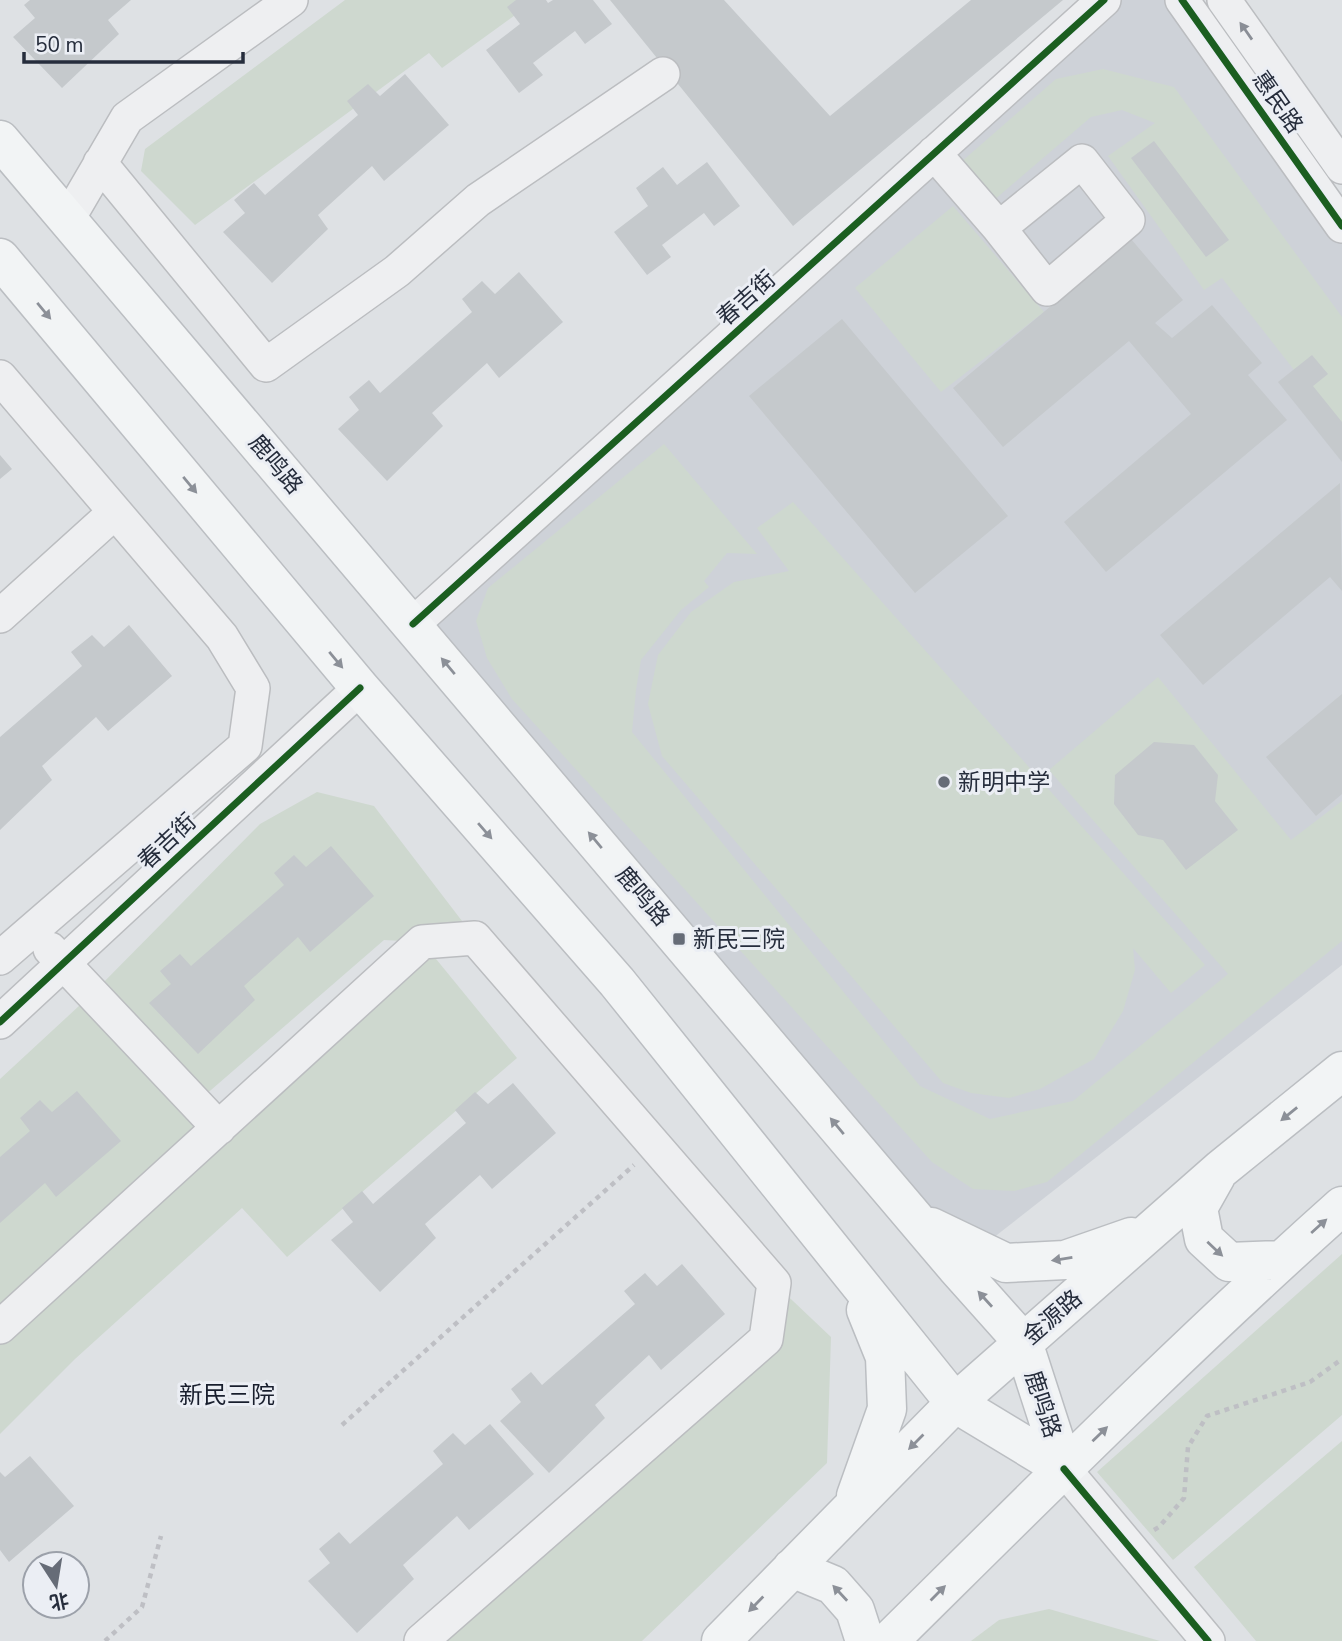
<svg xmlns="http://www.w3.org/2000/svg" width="1342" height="1641" viewBox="0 0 1342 1641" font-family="'Nunito Sans','Noto Sans SC',sans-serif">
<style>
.built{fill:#ced2d8}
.green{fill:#ced8cf;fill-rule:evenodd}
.building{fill:#c5c9cc}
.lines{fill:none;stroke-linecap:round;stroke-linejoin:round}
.minor-casing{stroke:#bbbdc0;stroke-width:36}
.major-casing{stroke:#bbbec2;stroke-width:41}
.path{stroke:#bebfc4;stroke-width:4.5;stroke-dasharray:5 5;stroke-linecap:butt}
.minor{stroke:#eeeff1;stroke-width:33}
.major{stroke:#f2f4f5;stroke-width:38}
.cycleway-casing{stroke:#ebeef4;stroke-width:11}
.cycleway{stroke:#1b5e20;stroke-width:7}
.oneway{fill:#8a8e96}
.oneway2{fill:#8c9098}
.poi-dot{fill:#666c77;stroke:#ebeef4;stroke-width:2.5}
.labels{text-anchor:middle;stroke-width:6;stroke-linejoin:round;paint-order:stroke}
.street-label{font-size:23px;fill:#262d3c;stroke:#ebeef4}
.poi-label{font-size:23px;fill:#262d3c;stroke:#ebeef4;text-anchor:start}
.neighbourhood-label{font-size:24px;fill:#181e2d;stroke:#ebeef4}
</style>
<rect width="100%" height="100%" fill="#dee1e4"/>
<path class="built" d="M1104,0H1181L1342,235V965L956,1267L413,624Z"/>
<path class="green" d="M345,0H536L442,68L429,53L195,225L141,171L145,149Z
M1103,69L1174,87L1342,317V431L1222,278L1204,290L1108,156L1155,123L1122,110L1091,117L993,201L960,163L1056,79Z
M953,206L1044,312L941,392L855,288Z
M664,444L757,554L727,553L704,581L709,587L681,610L641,660L636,690L632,732L920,1086L990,1119L1073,1101L1228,974L1049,770L1158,677L1291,840L1342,801V941L1047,1182L1014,1191L973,1189L932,1162L512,699L487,658L476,621L488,588Z
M793,502L1205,965L1171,993L1133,948L1135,970L1123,1011L1094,1059L1040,1089L1009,1098L971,1093L943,1083L662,756L648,704L658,655L691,612L734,582L789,571L757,528Z
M317,792L374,806L475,938L423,943L517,1058L287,1257L242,1208L75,1359L0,1434V1079L93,993L260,824ZM384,940L421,942L218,1128L196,1103Z
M1342,1254V1415L1173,1560L1097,1472Z
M774,1283L831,1337L827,1463L642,1641H421L766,1339Z
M1342,1441V1641H1256L1194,1567Z
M1049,1609L1160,1641H971L999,1620Z"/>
<path class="building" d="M30,0H131L108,20L119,34L62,88L13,37L35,18L24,5Z
M516,0H546L548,3L553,0H593L612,24L585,44L575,31L533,63L543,75L519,93L486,50L520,24L507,7Z
M610,0H724L830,116L971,0H1063L793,226Z
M405,74L449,125L384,181L372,166L318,215L328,229L272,283L223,232L245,213L234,200L254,183L265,195L358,115L347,101L368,84L380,96Z
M1154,141L1229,240L1206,257L1131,158Z
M707,162L740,206L714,226L704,213L662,245L671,257L647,275L614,232L648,206L636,188L663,167L677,185Z
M1131,239L1183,300L1155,323L1172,338L1212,305L1262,363L1248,375L1287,420L1106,572L1064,522L1191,414L1129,341L1003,447L953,388Z
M519,272L563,322L499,378L487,363L432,413L443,426L387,481L338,429L359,410L349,397L369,380L380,393L472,312L462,299L482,281L495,294Z
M842,319L1008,516L915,593L749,396Z
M1312,355L1328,374L1313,386L1342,422V462L1278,382Z
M0,455L12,469L0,479Z
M1340,483L1342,591L1330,577L1203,685L1160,635Z
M129,625L172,676L108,731L96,717L42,766L52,780L0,830V737L82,666L71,652L92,635L104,647Z
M1342,694V794L1316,816L1266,757Z
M1154,742L1194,745L1218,775L1215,801L1238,830L1186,870L1163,840L1138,835L1114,804L1115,775Z
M331,846L374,896L310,952L298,937L244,986L255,1000L198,1054L149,1003L171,984L160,971L180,954L191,966L284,885L274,873L294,855L306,867Z
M513,1083L556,1133L492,1189L480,1175L425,1224L436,1238L380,1292L331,1240L353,1222L342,1208L362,1191L373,1204L466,1123L455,1110L475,1092L488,1104Z
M77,1091L121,1141L56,1197L45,1183L0,1223V1157L30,1131L20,1118L40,1100L52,1112Z
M682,1264L725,1314L661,1370L649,1355L595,1405L605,1418L549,1473L500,1421L521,1402L511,1389L531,1372L542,1385L635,1304L624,1291L645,1273L657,1286Z
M490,1424L534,1474L469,1530L457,1516L403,1565L414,1579L357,1633L308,1581L330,1563L319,1549L339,1532L350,1544L443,1464L433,1451L453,1433L465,1445Z
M30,1456L74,1506L9,1562L0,1550V1472L5,1477Z"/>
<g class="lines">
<g class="minor-casing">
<path id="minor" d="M1182,0L1342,226
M1224,0L1342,167
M934,153L999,228L1047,289L1128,220L1082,161L999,228
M100,163L266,365L397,271L478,200L663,74
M68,219L127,118L291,0
M0,377L222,637L253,688L245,746L0,958
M0,616L115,512
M413,624L1104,0
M50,949L219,1128
M0,1022L360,688
M0,1327L422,942L475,938L774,1283L766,1339L421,1641
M1064,1469L1208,1641"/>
</g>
<g class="major-casing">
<path id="major" d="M0,140L956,1267L1023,1342L1064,1469
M0,258L360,688L617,982L955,1403L1064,1469
M1216,1176L1198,1208L1204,1239L1229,1262L1281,1260
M931,1227L1006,1263L1065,1260L1131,1237
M856,1496L887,1409L885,1357L866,1310
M792,1568L833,1585L855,1610L865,1641
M721,1641L955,1403L1221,1169L1342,1071
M889,1641C1038,1494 1186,1345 1342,1206"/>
</g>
<path class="path" d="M342,1425L634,1165
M1154,1530L1159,1527L1184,1498L1188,1447L1207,1416L1310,1382L1342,1359
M105,1641L142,1607L161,1536"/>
<use href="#minor" class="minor"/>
<use href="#major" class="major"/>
<g class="cycleway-casing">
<path id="cycleway" d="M1182,0L1342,226
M413,624L1104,0
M0,1022L360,688
M1064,1469L1208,1641"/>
</g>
<use href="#cycleway" class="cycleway"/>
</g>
<defs><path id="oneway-solid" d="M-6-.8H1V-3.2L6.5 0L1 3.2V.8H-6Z" transform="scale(1.75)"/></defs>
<use class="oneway" href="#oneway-solid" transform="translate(1246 31) rotate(-125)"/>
<g class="oneway2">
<use href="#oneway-solid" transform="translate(44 311) rotate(50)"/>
<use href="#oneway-solid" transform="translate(190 485) rotate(50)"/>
<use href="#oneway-solid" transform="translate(336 660) rotate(50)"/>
<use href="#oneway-solid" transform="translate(448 666) rotate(-130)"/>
<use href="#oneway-solid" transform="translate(485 831) rotate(49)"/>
<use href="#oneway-solid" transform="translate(595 840) rotate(-130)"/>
<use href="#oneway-solid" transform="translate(1289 1114) rotate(141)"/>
<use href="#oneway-solid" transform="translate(837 1126) rotate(-130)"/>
<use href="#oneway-solid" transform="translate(1319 1226) rotate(-42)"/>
<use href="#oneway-solid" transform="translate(1215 1249) rotate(43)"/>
<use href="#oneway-solid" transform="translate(1062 1259) rotate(171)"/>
<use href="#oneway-solid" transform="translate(985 1299) rotate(-132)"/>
<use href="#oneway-solid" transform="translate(1100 1434) rotate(-44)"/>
<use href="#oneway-solid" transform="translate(916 1442) rotate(135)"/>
<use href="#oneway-solid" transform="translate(840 1593) rotate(-133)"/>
<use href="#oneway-solid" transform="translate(938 1593) rotate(-45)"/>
<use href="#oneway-solid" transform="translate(756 1604) rotate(134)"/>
</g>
<g class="poi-dot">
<circle cx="944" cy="782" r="7"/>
<rect x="672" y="932" width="14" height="14" rx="3.5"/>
</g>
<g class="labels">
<g class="street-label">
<text transform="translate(1278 102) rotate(55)" y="8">惠民路</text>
<text transform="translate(746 298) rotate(-42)" y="8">春吉街</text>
<text transform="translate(276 464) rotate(50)" y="8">鹿鸣路</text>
<text transform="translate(167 841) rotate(-43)" y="8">春吉街</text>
<text transform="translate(643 896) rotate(50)" y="8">鹿鸣路</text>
<text transform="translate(1052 1317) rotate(-41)" y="8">金源路</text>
<text transform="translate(1043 1404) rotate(72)" y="8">鹿鸣路</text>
</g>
<g class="poi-label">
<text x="958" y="790">新明中学</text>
<text x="693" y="947">新民三院</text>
</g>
<g class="neighbourhood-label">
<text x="227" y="1403">新民三院</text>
</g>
</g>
<g transform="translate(56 1585) rotate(168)"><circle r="33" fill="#ebeef4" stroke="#9ca1aa" stroke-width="2"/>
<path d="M0-5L12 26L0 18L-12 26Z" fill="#666c77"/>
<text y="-10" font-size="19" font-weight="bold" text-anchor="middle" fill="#262d3c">北</text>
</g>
<path d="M24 52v10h219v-10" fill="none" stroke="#262d3c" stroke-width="3.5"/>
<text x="35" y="52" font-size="21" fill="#262d3c" stroke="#ebeef4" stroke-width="5" paint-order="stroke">50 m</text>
</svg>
